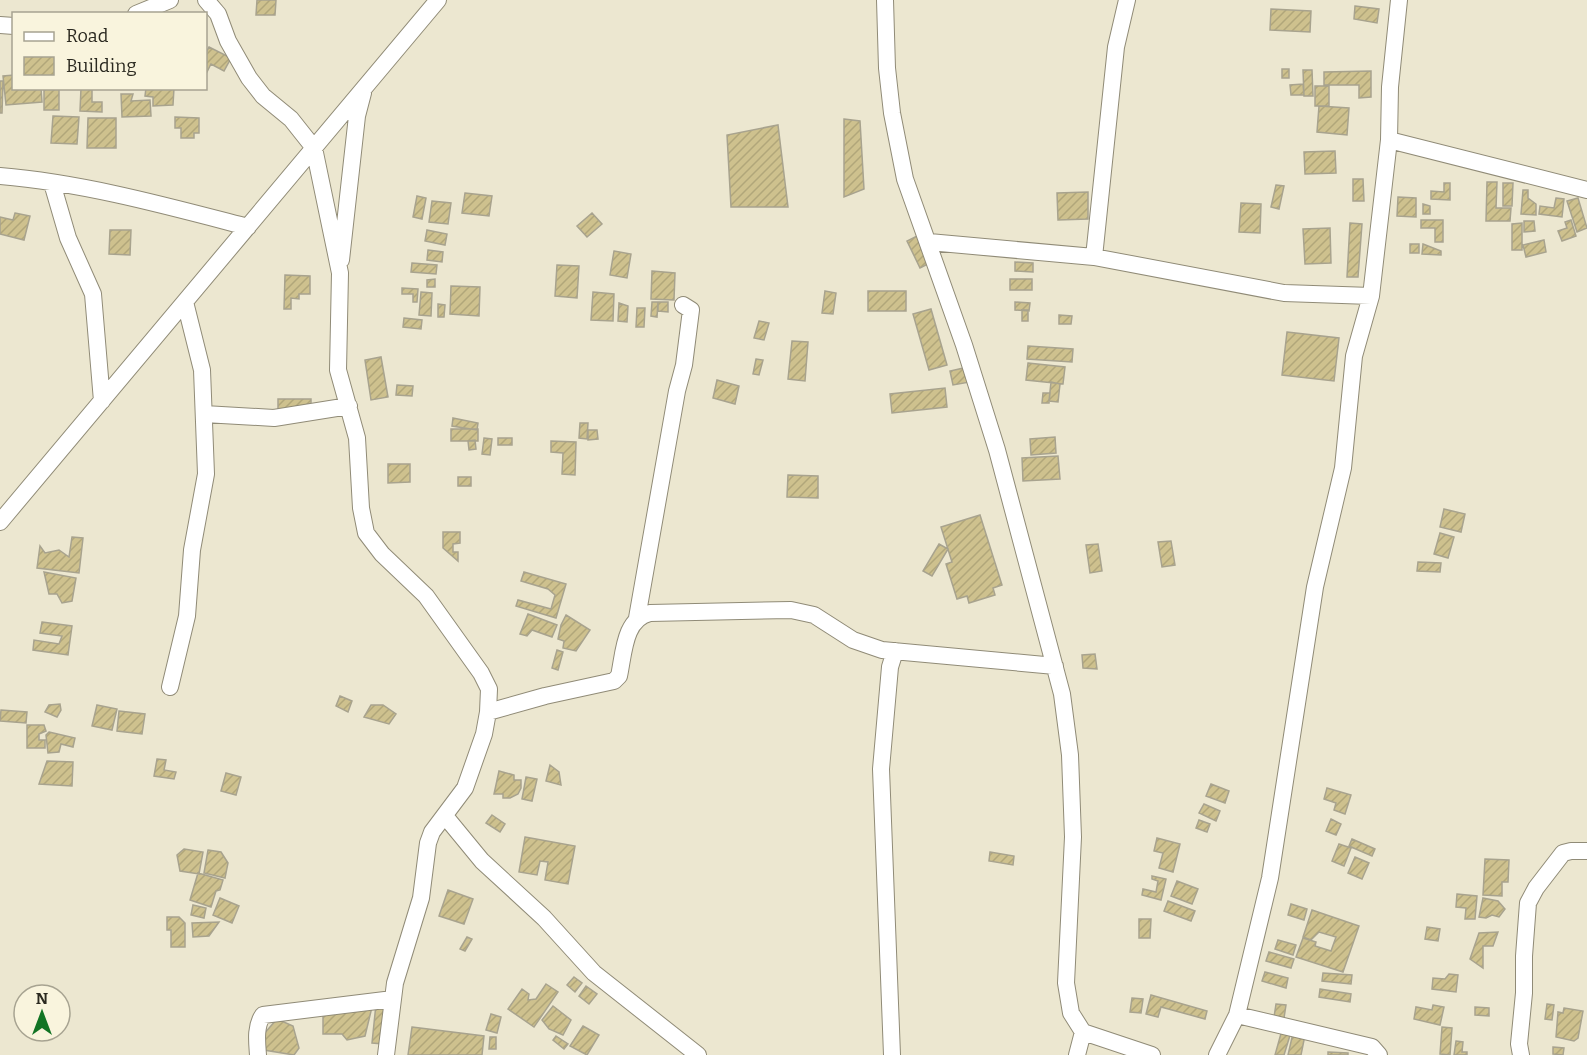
<svg xmlns="http://www.w3.org/2000/svg" width="1587" height="1055" viewBox="0 0 1587 1055" font-family="Bitter,serif">
<style>
.building{fill:url(#building-hatch);stroke:#a8a38e;stroke-width:1.5}
.lines{fill:none;stroke-linecap:round;stroke-linejoin:round}
.minor-casing{stroke:#908b77;stroke-width:18}
.minor{stroke:#fff;stroke-width:16}
</style>
<defs>
<pattern id="building-hatch" width="6" height="6" patternUnits="userSpaceOnUse" patternTransform="scale(1.5)"><rect width="6" height="6" fill="#cec18e"/><path d="M-1 1l2-2M0 6l6-6M5 7l2-2" fill="none" stroke="#b1a67a"/></pattern>
</defs>
<rect width="100%" height="100%" fill="#ece7d0"/>
<path class="building" d="M257,0H276L275,15H256Z
M1355,6L1379,9L1377,23L1354,19Z
M1271,9L1311,11L1310,32L1270,30Z
M209,47L231,58L224,71L211,64L206,74V53Z
M1282,69H1289V78H1282Z
M1303,70H1312L1313,96H1304Z
M1371,71V97L1359,98V85H1324V72Z
M14,75V88H41L42,102L6,105L3,76Z
M0,81H3L2,113H0Z
M1303,84L1304,95H1291L1290,85Z
M1315,86H1329V106H1315Z
M44,88H59V110H44Z
M81,88H92V102H102V112L80,111Z
M146,88H174L173,105L153,106V97L145,96Z
M121,94H133L131,101L150,100L151,116L122,117Z
M1319,106L1349,108L1347,135L1317,132Z
M53,116L79,117L77,144L51,143Z
M175,117L199,118V133H194V138H181V128H175Z
M88,118H116V148H87Z
M844,119L860,121L864,189L844,197Z
M778,125L788,207H731L727,135Z
M1335,151L1336,173L1305,174L1304,152Z
M1353,179H1363L1364,201H1353Z
M1487,182H1497L1496,208H1511L1510,221H1486Z
M1444,183H1450V200L1431,199V191L1444,192Z
M1503,183H1513L1512,206H1503Z
M1276,185L1284,186L1279,209L1271,207Z
M1523,190H1528V198L1536,204V215L1521,214Z
M1088,192V219L1058,220L1057,193Z
M465,193L492,196L489,216L462,213Z
M417,196L426,198L422,219L413,217Z
M1398,197L1416,198V217L1397,216Z
M1556,198L1564,199L1562,217L1539,214L1540,206L1554,208Z
M1578,198L1587,228L1577,232L1567,201Z
M432,201L451,203L448,224L429,222Z
M1241,203L1261,204L1260,233L1239,232Z
M1423,204L1430,206V214H1423Z
M15,213L30,216L24,240L0,234V217L13,220Z
M592,213L602,224L587,237L577,226Z
M1421,220H1443V242H1435V228H1421Z
M1571,220L1576,236L1562,241L1558,231L1567,228L1565,222Z
M1524,221H1534L1535,231L1524,232Z
M1350,223L1362,224L1358,277H1347Z
M1522,223V250H1512V224Z
M1330,228L1331,263L1305,264L1303,229Z
M110,230H131L130,255L109,254Z
M427,230L447,234L445,245L425,241Z
M921,234L934,261L920,268L907,241Z
M1544,240L1546,252L1526,257L1523,245Z
M1410,244H1419V253H1410Z
M1423,244L1441,251V255L1422,254Z
M428,250L443,252L442,262L427,260Z
M614,251L631,254L627,278L610,275Z
M1015,262L1033,263V272L1015,271Z
M412,263L437,265L436,274L411,272Z
M557,265L579,266L577,298L555,296Z
M652,271L675,273L674,300L651,299Z
M285,275L310,276V294H299V299L291,298V309H284Z
M435,279V287H427V280Z
M1010,279H1032V290H1010Z
M451,286L480,287L479,316L450,314Z
M402,288L418,289L417,302H413V294H402Z
M825,291L836,293L833,314L822,313Z
M868,291H906V311H868Z
M421,292L432,293L431,316L419,315Z
M593,292L614,294L613,321L591,320Z
M652,302H658L657,317L651,316Z
M658,302H668V312L658,311Z
M1015,302L1030,303L1029,311L1015,310Z
M619,303L628,306L627,322L618,321Z
M438,304L445,305L444,317H438Z
M637,308H645L644,327H636Z
M931,309L947,365L929,370L913,314Z
M1022,310H1028V321H1022Z
M1059,315L1072,316L1071,324H1059Z
M404,318L422,320L421,329L403,327Z
M759,321L769,323L764,340L754,338Z
M1287,332L1339,338L1334,381L1282,375Z
M792,341L808,342L805,381L788,379Z
M1028,346L1073,349L1072,362L1027,359Z
M381,357L388,397L371,400L365,360Z
M756,359L763,360L759,375L753,374Z
M1028,363L1065,367L1063,384L1026,380Z
M968,367L970,382L953,385L950,371Z
M717,380L739,386L735,404L713,398Z
M1051,382L1060,384L1058,402L1049,401Z
M397,385L413,386L412,396L396,395Z
M945,388L947,407L892,413L890,394Z
M1043,393H1050L1049,403H1042Z
M278,399H311V410H278Z
M453,418L478,423L477,430L452,426Z
M580,423H588L587,439L579,438Z
M451,429H478V441H451Z
M588,430H597L598,439L588,440Z
M1055,437L1056,453L1031,455L1030,439Z
M484,438L492,439L490,455L482,454Z
M498,438H512V445H498Z
M475,440L476,449L469,450L468,441Z
M551,441L576,442L575,475L562,474L563,453L551,452Z
M1058,456L1060,479L1023,481L1022,458Z
M388,464H410V482L388,483Z
M788,475L818,476V498L787,497Z
M458,477H471V486H458Z
M1444,509L1465,514L1461,532L1440,527Z
M980,515L1002,585L993,588L995,595L969,603L967,596L957,599L946,564L952,562L941,527Z
M443,532H460V543L453,544V552H458V561L443,548Z
M1440,533L1454,537L1448,558L1434,554Z
M72,537L83,538L79,573L37,568L40,546L45,553L59,550L69,557Z
M1171,541L1175,565L1162,567L1158,542Z
M939,544L948,549L932,576L923,571Z
M1098,544L1102,571L1090,573L1086,545Z
M1418,562L1441,563L1440,572L1417,571Z
M44,572L76,578L72,601L62,603L57,594H49Z
M524,572L566,584L556,618L516,606L518,600L551,609L555,595L548,589L521,581Z
M528,614L557,625L552,637L532,630L527,636L520,634Z
M566,615L590,630L576,651L563,648L564,641L558,639L561,625Z
M42,622L72,626L68,655L33,650L34,640L59,644L62,636L40,633Z
M557,650L563,652L558,670L552,668Z
M1095,654L1097,669L1083,668L1082,655Z
M340,696L352,701L348,712L336,706Z
M60,704L61,710L57,717L45,712L49,705Z
M97,705L117,709L112,730L92,726Z
M371,705H383L396,714L389,724L364,717Z
M1,710L27,712L26,723L0,721Z
M119,711L145,714L142,734L117,731Z
M27,725H44L46,731L39,734V740H45V748H27Z
M49,732L75,738L73,747L61,744L59,752L48,753L46,735Z
M157,759L166,760L164,770L176,772L174,779L154,776Z
M47,761L73,762L72,786L39,784Z
M550,765L559,772L561,785L546,781Z
M499,771L514,775V780H521V788L518,794L510,798H503V794H494Z
M226,773L241,777L236,795L221,791Z
M526,777L537,779L532,801L522,799Z
M1211,784L1229,791L1225,803L1206,796Z
M1327,788L1351,795L1345,814L1334,810L1336,803L1324,799Z
M1204,804L1220,811L1216,821L1199,813Z
M492,815L505,824L500,832L486,823Z
M1331,819L1341,824L1336,835L1326,831Z
M1199,820L1210,824L1207,832L1196,828Z
M525,837L575,846L568,884L545,880L548,862L540,861L537,875L519,872Z
M1157,838L1180,844L1173,872L1159,868L1163,853L1154,851Z
M1352,839L1375,849L1372,856L1349,846Z
M1339,844L1351,848L1344,866L1332,861Z
M184,849L203,852L199,874L180,871L177,855Z
M208,850L221,852L228,863L225,878L204,873Z
M990,852L1014,856L1013,865L989,861Z
M1355,857L1369,863L1362,879L1348,873Z
M1485,859L1509,860L1508,882H1502V896L1483,895Z
M198,873L223,880L220,890L216,891L211,907L190,900Z
M1152,876L1166,879L1161,900L1142,895L1143,889L1156,892L1158,881L1152,879Z
M1177,881L1198,889L1192,904L1171,896Z
M448,890L473,899L464,924L439,916Z
M1457,894L1477,896L1475,919H1465L1466,908L1456,907Z
M220,898L239,906L232,923L213,915Z
M1483,898L1498,901L1505,909L1499,917L1492,915L1486,918L1479,917Z
M1168,901L1195,911L1191,921L1164,911Z
M1291,904L1307,909L1304,920L1288,915Z
M193,905L206,908L204,918L191,915Z
M1312,910L1359,926L1343,972L1296,957L1303,938L1316,942L1315,946L1331,951L1336,937L1319,932L1311,940L1303,937Z
M167,917H179L185,923V947H171V930H167Z
M1139,919H1151L1150,938H1139Z
M219,922L209,936L193,937L192,923Z
M1427,927L1440,929L1438,941L1425,939Z
M1498,932L1493,946H1483V968L1470,959L1479,933Z
M467,937L472,939L465,951L460,949Z
M1278,940L1296,945L1293,955L1275,949Z
M1269,952L1294,959L1291,968L1266,961Z
M1265,972L1288,978L1286,988L1262,981Z
M1323,973L1352,975L1351,984L1322,981Z
M1449,974L1458,975L1456,992L1432,989L1433,978L1445,979Z
M574,977L582,983L575,992L567,985Z
M546,984L558,992L534,1027L508,1009L522,989L529,994L528,1000L536,999Z
M586,986L597,994L589,1004L579,996Z
M1320,989L1351,994L1350,1002L1319,997Z
M1151,995L1207,1011L1205,1019L1161,1007L1158,1017L1146,1014Z
M1132,998L1143,999L1141,1013L1130,1012Z
M376,1004L386,1005L383,1044L372,1043Z
M1276,1004L1286,1005L1284,1018L1274,1017Z
M1547,1004L1554,1005L1552,1020L1545,1019Z
M1433,1005L1444,1007L1440,1025L1414,1019L1416,1007L1432,1010Z
M553,1006L571,1020L563,1035L549,1029L542,1020Z
M323,1007H372L365,1036L347,1040L342,1034H323Z
M1475,1007L1489,1008V1016L1475,1015Z
M1564,1008L1583,1011L1578,1038L1574,1041L1556,1037L1558,1012L1563,1013Z
M491,1014L501,1017L497,1033L486,1030Z
M277,1019L293,1026L299,1048L294,1055L264,1050L263,1035Z
M583,1026L599,1035L587,1055L570,1046Z
M412,1027L484,1036L482,1055H408Z
M1442,1027L1452,1028L1450,1055L1440,1054Z
M1282,1030L1291,1032L1284,1055H1275Z
M1293,1033L1305,1035L1301,1055H1288Z
M556,1036L568,1044L564,1049L553,1040Z
M490,1037H496V1049H489Z
M1456,1041L1463,1042L1462,1052H1467V1055H1454Z
M1553,1047L1564,1048L1563,1055L1553,1054Z
M1328,1052L1348,1053V1055H1328Z"/>
<g class="lines">
<g class="minor-casing">
<path id="minor" d="M206,0L218,14L228,41L249,78L263,96L291,119L314,148L340,273L338,370L357,438L361,508L366,533L382,554L426,596L481,673L489,689L488,712L484,734L465,788L432,832L428,843L421,898L395,983L386,1055
M885,0L887,68L892,113L905,179L964,345L997,450L1062,694L1070,755L1073,837L1066,983L1071,1013L1083,1032L1152,1055
M136,14L170,0
M0,25L14,26
M1389,140L1587,190
M0,176C84,183 167,206 248,227
M52,183L68,238L93,294L102,401
M929,242L1094,257L1284,293L1371,296
M1094,257L1116,47L1127,0
M341,260L357,116L363,93
M204,414L274,418L349,406
M0,522L438,0
M637,618L677,391L684,365L691,310L683,305
M170,687L187,616L192,550L206,474L202,370L185,302
M488,712L545,696L614,681L619,676C624,653 624,619 650,613L791,610L814,615L853,640L882,650L1055,666
M445,816L482,861L544,918L594,973L698,1055
M1237,1015L1372,1047L1379,1055
M258,1055C257,1042 255,1026 263,1015L393,999
M892,1055L881,769L890,667L895,651
M1077,1055L1083,1032
M1217,1055L1237,1015L1270,878L1315,587L1343,468L1354,356L1371,296L1389,140L1390,87L1399,0
M1521,1055L1519,1044L1524,993V956L1528,903L1536,888L1563,853L1571,851H1587"/>
</g>
<use href="#minor" class="minor"/>
</g>
<rect x="12" y="12" width="195" height="78" fill="#f9f4dd" stroke="#a7a391" stroke-width="1.5"/>
<rect x="24" y="32" width="30" height="9" fill="#ffffff" stroke="#a7a391" stroke-width="1.5"/>
<text x="66" y="42" font-size="18" fill="#2b2920">Road</text>
<rect x="24" y="57" width="30" height="18" fill="url(#building-hatch)" stroke="#a7a391" stroke-width="1.5"/>
<text x="66" y="72" font-size="18" fill="#2b2920">Building</text>
<g transform="translate(42 1013)"><circle r="28" fill="#f9f4dd" stroke="#a7a391" stroke-width="1.5"/>
<path d="M0-4.5L10 22L0 15L-10 22Z" fill="#127424"/>
<text y="-9" font-size="16" font-weight="bold" text-anchor="middle" fill="#2b2920">N</text>
</g>
</svg>
